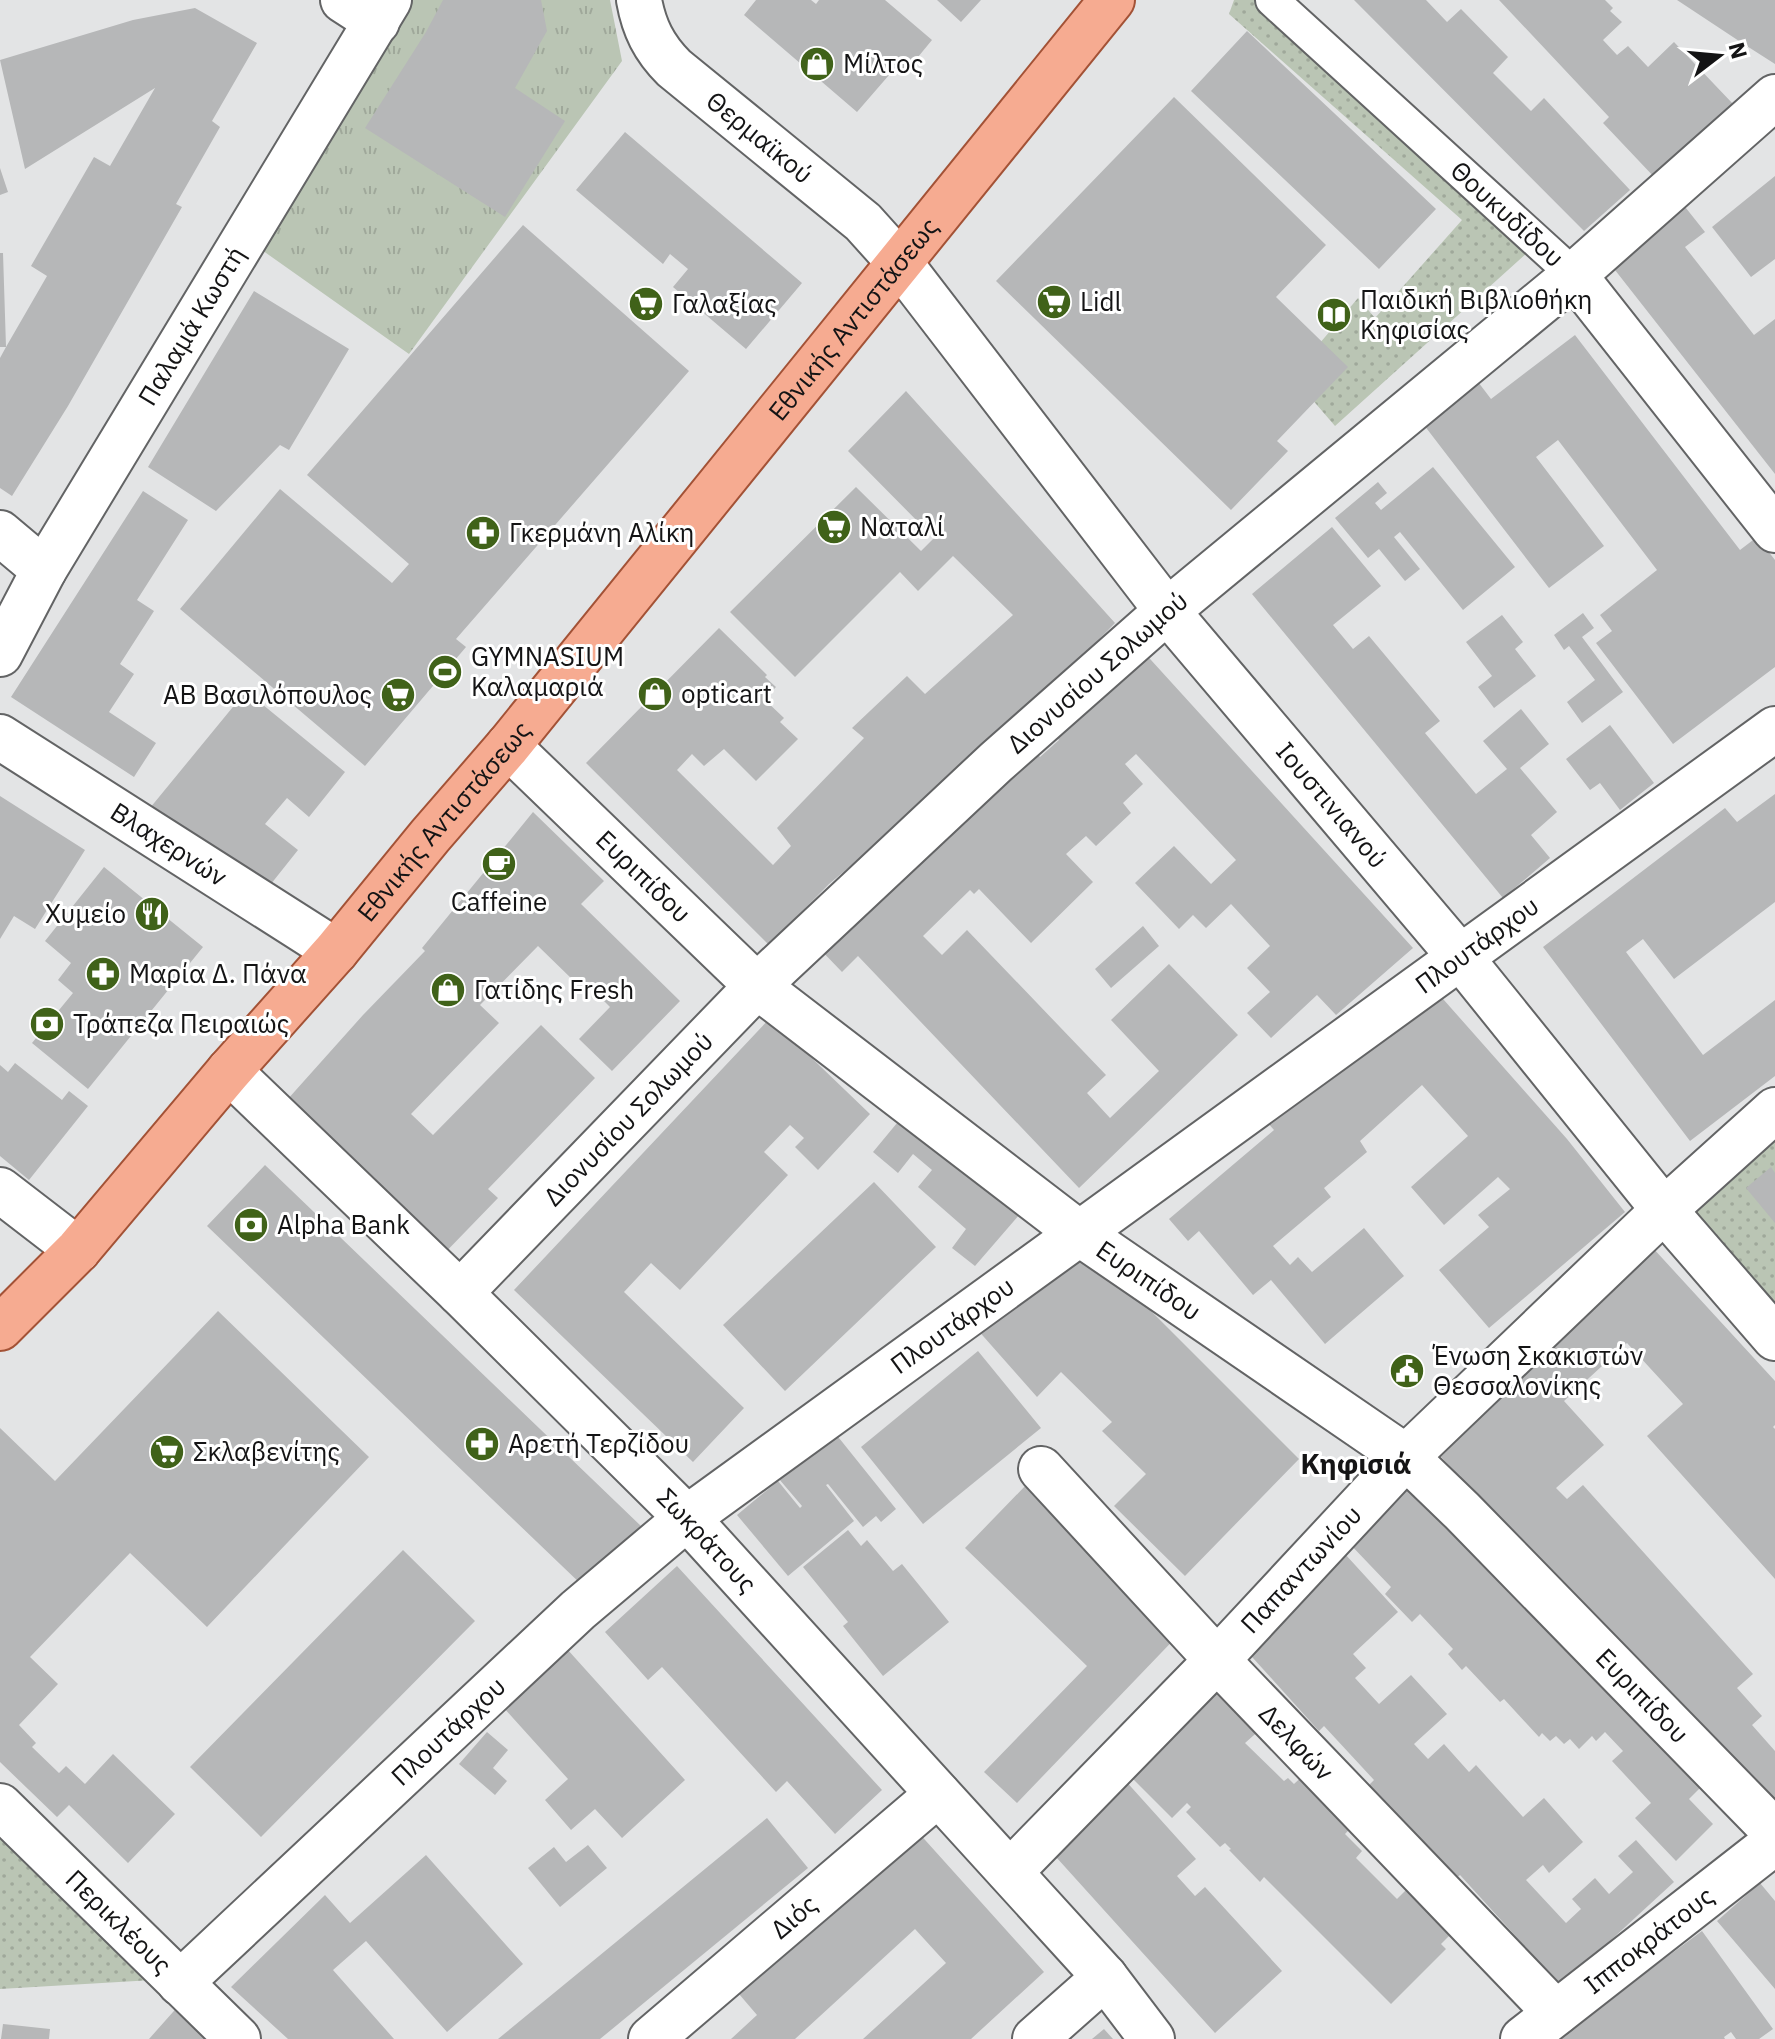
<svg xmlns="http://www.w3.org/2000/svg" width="1775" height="2039" viewBox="0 0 1775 2039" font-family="'IBM Plex Sans',sans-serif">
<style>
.grass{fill:url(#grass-tufts)}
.park{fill:url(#park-dots)}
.building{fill:#b6b7b8}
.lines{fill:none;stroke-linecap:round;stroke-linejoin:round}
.pedestrian-casing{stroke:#636465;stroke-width:36}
.minor-casing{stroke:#636465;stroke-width:48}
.tertiary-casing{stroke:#636465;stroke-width:48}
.primary-casing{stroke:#a35236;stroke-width:48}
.pedestrian{stroke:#fff;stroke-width:32}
.minor{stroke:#fff;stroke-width:44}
.tertiary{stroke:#fff;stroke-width:44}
.primary{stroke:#f6ab91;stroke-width:44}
.labels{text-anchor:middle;stroke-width:6;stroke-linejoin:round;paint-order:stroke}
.poi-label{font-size:26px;fill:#141415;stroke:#fff;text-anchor:start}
.street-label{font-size:26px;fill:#141415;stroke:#fff}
.neighbourhood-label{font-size:28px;font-weight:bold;fill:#141415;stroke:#fff}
</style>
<defs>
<pattern id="grass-tufts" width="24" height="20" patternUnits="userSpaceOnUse" patternTransform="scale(2)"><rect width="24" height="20" fill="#bac5b4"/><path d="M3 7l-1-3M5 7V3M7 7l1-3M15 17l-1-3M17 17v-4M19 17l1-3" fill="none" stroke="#9fa89a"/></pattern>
<pattern id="park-dots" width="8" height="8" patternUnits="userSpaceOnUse" patternTransform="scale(2)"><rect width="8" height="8" fill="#bac5b4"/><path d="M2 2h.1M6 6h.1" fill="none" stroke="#9fa89a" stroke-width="1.8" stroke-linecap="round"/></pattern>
</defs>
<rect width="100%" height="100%" fill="#e3e4e5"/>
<path class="grass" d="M412,0H610L622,61L409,354L259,248L395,32Z"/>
<path class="park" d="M1234,0H1278L1528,252L1335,426L1292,376L1358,298L1375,318L1462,220L1229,14Z
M1775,1111V1338L1664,1210Z
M0,1834L153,1980L0,1989Z"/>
<path class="building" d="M443,0H541L547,31L515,88L565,121L505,217L365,128L426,32Z
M756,0H811L816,4L819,0H885L932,40L904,74L896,67L857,112L744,15Z
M937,0H981L961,22Z
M1354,0H1426L1447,22L1461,9L1508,57L1493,73L1531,111L1544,98L1630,190L1584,231Z
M1499,0H1605L1613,8L1610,11L1622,22L1603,40L1617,55L1628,46L1648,67L1674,42L1734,105L1656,179L1603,123L1609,117Z
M1677,0H1775V64L1739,41Z
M195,8L257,43L212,121L220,127L176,204L182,207L68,406L12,496L0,488V358L6,347H0V253H3L6,347L47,276L31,266L94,157L110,166L155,88L25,169L0,60L133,20Z
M1247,31L1436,209L1379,269L1191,91Z
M1174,97L1326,245L1276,297L1348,367L1277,441L1288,451L1231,510L996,281Z
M625,132L802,283L746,349L673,287L688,269L670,254L663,264L576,190Z
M0,168L8,192L0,195Z
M1775,176V259L1751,277L1712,227Z
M1678,198L1705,232L1685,247L1754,335L1775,319V474L1604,256Z
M523,225L689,371L456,639L466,647L365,766L180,609L280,489L392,583L409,564L307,475Z
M254,291L349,349L289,450L280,445L216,511L148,467Z
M1575,335L1740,550L1757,537L1775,560V667L1673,744L1596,643L1612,631L1600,615L1657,570L1558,440L1536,457L1604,546L1549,588L1414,412L1469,370L1491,399Z
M906,391L1115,623L1066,673L928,801L829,884L769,945L586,763L719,628L767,675L765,677L776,687L764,699L784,718L780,722L798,739L756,781L724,749L704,766L692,754L677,770L773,865L791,846L777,828L864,738L852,728L907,676L925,694L1013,615L953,556L918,591L900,572L795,677L730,612L856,487L921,551L934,538L848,451Z
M1433,467L1515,567L1463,610L1400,532L1394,537L1420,569L1405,581L1379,549L1368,558L1335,518L1378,482L1387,493L1375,503L1381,510Z
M143,491L188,520L137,600L154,611L120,664L134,674L109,712L156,743L134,777L11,697Z
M1332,527L1381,586L1333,625L1353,649L1369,636L1440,721L1425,733L1476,794L1507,769L1483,741L1521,709L1549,744L1520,768L1557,812L1531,835L1550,858L1503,898L1252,594Z
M1583,613L1594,628L1582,637L1623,692L1582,723L1567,702L1595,680L1569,646L1564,650L1554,635Z
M1502,615L1523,642L1515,649L1536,676L1494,708L1478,687L1492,676L1466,642Z
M1141,649L1413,948L1336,1015L1317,995L1271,1038L1247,1013L1270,992L1247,968L1270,946L1231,904L1206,928L1193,915L1179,929L1135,883L1174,846L1211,884L1236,860L1136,754L1125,764L1143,784L1123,803L1131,813L1096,846L1086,836L1066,854L1093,882L1031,943L979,889L974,894L970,890L923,936L942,955L967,930L1106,1075L1087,1093L1110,1118L1159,1071L1111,1020L1169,964L1238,1035L1079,1188L858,956L842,972L816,945L1027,743L1040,757L1059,740L1052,732Z
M246,691L345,772L309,817L287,798L265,824L298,850L259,899L150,808Z
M1610,725L1654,783L1620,810L1600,783L1590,790L1566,759Z
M1775,794V902L1674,979L1643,939L1626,952L1703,1055L1775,1000V1076L1690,1141L1543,947L1725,808L1737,822Z
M0,796L85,850L35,929L14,916L0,939Z
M533,812L604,881L581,904L680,1001L612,1071L579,1039L610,1007L580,977L575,982L538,946L480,1005L499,1023L411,1114L433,1135L541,1025L595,1078L488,1189L498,1198L437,1261L287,1100L363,1015L425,951L422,948Z
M104,867L203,947L88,1089L32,1043L73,993L58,980L71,963L45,941Z
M1143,926L1159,946L1111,988L1095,969Z
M1428,982L1567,1139L1625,1212L1489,1328L1439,1270L1489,1227L1478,1215L1510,1189L1498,1177L1444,1225L1411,1187L1468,1136L1422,1085L1360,1141L1367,1152L1324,1188L1331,1197L1273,1246L1290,1265L1298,1257L1312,1272L1364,1228L1404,1276L1325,1344L1271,1280L1253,1295L1199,1231L1188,1241L1169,1219L1274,1130L1267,1122Z
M770,1018L870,1114L818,1170L795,1147L804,1138L790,1125L764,1152L788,1175L680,1290L651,1263L624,1292L744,1408L693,1462L514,1290Z
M15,1063L62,1100L69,1091L88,1106L29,1180L0,1156V1065L8,1072Z
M902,1117L1019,1215L975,1266L952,1248L966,1229L918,1187L932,1170L913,1154L898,1173L873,1152Z
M265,1165L642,1527L584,1587L207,1226Z
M1771,1167L1775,1173V1223L1746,1188Z
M874,1182L936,1247L785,1391L723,1325Z
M1087,1247L1299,1459L1185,1576L1114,1506L1146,1474L1102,1431L1112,1422L1061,1372L1037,1397L976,1328Z
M1652,1247L1775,1381V1425L1773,1427L1775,1429V1579L1647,1436L1683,1404L1627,1343L1564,1401L1604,1445L1556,1488L1567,1499L1583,1485L1753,1674L1737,1688L1762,1716L1752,1725L1775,1751V1810L1767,1817L1433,1448Z
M218,1311L369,1457L207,1627L130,1553L30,1657L58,1684L19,1725L36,1743L32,1747L59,1773L66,1766L85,1784L113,1754L175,1814L128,1863L69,1805L57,1817L0,1762V1428L55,1481Z
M978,1351L1041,1428L923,1524L861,1447Z
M835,1433L896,1509L881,1522L876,1516L863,1527L828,1484L826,1485L854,1521L788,1576L737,1515L778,1481L800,1508L802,1506L779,1479Z
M1026,1468L1185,1628L1017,1803L984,1772L1087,1666L965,1548L1028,1483L1020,1475Z
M1409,1482L1709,1779L1689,1799L1713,1824L1676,1861L1635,1818L1651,1803L1612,1761L1623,1751L1605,1732L1596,1741L1592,1736L1579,1749L1570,1739L1564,1744L1556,1736L1550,1741L1542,1733L1539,1737L1504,1699L1500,1702L1466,1666L1462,1670L1448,1654L1453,1649L1420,1614L1412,1622L1385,1594L1391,1587L1347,1541Z
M848,1530L861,1546L867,1540L893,1571L902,1564L949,1622L883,1676L843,1626L848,1622L803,1567Z
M403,1550L475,1621L261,1837L190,1767Z
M1345,1554L1398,1612L1353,1654L1366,1668L1355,1678L1379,1704L1411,1675L1447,1714L1414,1744L1428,1759L1444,1744L1469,1772L1476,1765L1523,1817L1544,1798L1583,1842L1549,1873L1543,1865L1526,1880L1566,1923L1581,1909L1572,1899L1595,1878L1609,1894L1633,1872L1618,1856L1636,1840L1674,1882L1561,1986L1460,1875L1455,1879L1409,1827L1405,1830L1367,1787L1374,1780L1324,1726L1319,1731L1243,1647Z
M677,1566L882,1790L835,1834L787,1781L776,1792L662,1667L648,1680L605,1632Z
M558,1639L685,1780L622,1838L595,1809L571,1830L545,1800L568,1779L494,1697Z
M1217,1683L1262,1728L1245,1743L1284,1781L1288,1778L1294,1784L1310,1769L1360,1818L1345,1834L1362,1851L1356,1858L1397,1899L1418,1878L1462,1923L1441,1944L1446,1949L1391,2004L1264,1877L1260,1882L1229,1850L1231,1849L1225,1843L1220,1847L1186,1812L1191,1807L1187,1803L1172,1818L1127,1773Z
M487,1732L508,1750L493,1768L507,1781L495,1795L459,1764Z
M1123,1778L1196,1859L1177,1876L1195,1896L1205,1887L1282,1971L1215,2033L1047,1847Z
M767,1818L808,1868L600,2039H498Z
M917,1831L1044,1972L971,2039H863L946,1963L915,1929L795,2039H731L757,2015L739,1994Z
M588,1845L607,1868L560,1907L528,1868L554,1847L566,1862Z
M426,1855L523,1964L447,2032L366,1941L333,1970L394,2039H288L231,1987L325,1895L350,1923Z
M1760,1883L1775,1901V1989L1717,1921Z
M1702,1931L1773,2029L1759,2039H1736L1731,2032L1724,2037L1725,2039H1556Z
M181,2003L221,2039H149Z
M3,2024L50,2029L49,2039H1Z
M1104,2029L1113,2039H1092Z"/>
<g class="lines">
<g class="pedestrian-casing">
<g id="pedestrian">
<path id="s1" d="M1272,0L1574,275"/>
</g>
</g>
<g class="minor-casing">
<g id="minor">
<path d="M343,0L377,22"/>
<path id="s2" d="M639,0C644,28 654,48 674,68L863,222L899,262L1167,611L1461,958L1664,1210L1775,1338"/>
<path d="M1574,275L1775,530"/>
<path d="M0,533L44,570"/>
<path id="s3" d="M0,654L44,570L389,0"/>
<path id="s4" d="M0,737L336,951"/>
<path id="s5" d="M508,746L757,986L1079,1233L1406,1457L1462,1511L1775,1832"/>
<path id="s6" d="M229,1071L460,1293L687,1518L1105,1977L1152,2039"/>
<path d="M0,1190L78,1250"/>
<path id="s7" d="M460,1293L757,986L996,762L1167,611L1574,275L1775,97"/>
<path id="s8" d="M1041,1469L1217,1660L1556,2013"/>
<path id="s9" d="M1010,1872L1217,1660L1406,1457L1664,1210L1775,1110"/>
<path id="s10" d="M180,1983L578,1610L687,1518L1775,729"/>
<path id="s11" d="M651,2039L938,1794"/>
<path d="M1035,2039L1105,1977"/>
</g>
</g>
<g class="tertiary-casing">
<g id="tertiary">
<path id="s12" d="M0,1806L238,2039"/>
<path id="s13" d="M1523,2039L1775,1842"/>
</g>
</g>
<g class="primary-casing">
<g id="primary">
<path id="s14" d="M0,1328L78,1250L229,1071L336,951L430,836L508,746L1112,0"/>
</g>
</g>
<use href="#pedestrian" class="pedestrian"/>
<use href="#minor" class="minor"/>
<use href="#tertiary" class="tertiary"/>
<use href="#primary" class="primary"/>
</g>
<defs>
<g id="shop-disc" transform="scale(1.8)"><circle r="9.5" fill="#406219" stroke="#fff"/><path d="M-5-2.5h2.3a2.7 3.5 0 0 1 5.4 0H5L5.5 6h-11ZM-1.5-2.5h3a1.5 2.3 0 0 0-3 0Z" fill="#fff"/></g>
<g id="supermarket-disc" transform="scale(1.8)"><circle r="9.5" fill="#406219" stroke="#fff"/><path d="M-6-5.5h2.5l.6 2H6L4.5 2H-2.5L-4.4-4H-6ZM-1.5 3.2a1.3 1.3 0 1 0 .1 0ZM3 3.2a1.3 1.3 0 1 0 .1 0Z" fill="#fff"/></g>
<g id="library-disc" transform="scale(1.8)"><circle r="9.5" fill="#406219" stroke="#fff"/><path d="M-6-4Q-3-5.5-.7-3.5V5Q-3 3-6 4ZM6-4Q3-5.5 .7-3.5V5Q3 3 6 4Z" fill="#fff"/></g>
<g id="pharmacy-disc" transform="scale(1.8)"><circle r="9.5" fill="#406219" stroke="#fff"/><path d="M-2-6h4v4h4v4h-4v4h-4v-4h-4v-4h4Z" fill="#fff"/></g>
<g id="stadium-disc" transform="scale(1.8)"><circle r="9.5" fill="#406219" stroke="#fff"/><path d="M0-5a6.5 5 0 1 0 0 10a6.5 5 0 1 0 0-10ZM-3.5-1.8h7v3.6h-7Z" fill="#fff"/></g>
<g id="cafe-disc" transform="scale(1.8)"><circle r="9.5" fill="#406219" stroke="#fff"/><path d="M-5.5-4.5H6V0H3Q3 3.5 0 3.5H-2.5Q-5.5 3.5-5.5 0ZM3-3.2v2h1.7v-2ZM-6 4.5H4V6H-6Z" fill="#fff"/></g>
<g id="restaurant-disc" transform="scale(1.8)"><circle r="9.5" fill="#406219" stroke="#fff"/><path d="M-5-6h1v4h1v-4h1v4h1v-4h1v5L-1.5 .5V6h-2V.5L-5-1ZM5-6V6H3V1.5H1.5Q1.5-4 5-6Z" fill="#fff"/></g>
<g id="bank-disc" transform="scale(1.8)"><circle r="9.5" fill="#406219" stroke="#fff"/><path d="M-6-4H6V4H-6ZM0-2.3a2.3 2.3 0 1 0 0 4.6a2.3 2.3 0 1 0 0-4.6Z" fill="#fff"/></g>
<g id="civic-disc" transform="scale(1.8)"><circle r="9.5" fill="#406219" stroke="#fff"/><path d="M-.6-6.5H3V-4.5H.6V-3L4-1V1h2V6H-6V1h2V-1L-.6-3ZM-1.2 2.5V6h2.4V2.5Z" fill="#fff"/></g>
</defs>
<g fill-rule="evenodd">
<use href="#shop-disc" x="817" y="64"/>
<use href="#supermarket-disc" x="1054" y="302"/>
<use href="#supermarket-disc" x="646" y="304"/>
<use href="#library-disc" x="1334" y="315"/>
<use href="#supermarket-disc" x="834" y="527"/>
<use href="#pharmacy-disc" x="483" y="533"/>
<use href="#stadium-disc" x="445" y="672"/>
<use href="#shop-disc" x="655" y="694"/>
<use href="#supermarket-disc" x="398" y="695"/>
<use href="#cafe-disc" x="499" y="864"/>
<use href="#restaurant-disc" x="152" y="914"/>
<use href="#pharmacy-disc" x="103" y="974"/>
<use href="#shop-disc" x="448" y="990"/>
<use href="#bank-disc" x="47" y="1024"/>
<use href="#bank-disc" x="251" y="1225"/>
<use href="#civic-disc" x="1407" y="1371"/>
<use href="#pharmacy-disc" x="482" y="1444"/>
<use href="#supermarket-disc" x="167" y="1452"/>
</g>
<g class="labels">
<g class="poi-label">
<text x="843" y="73">Μίλτος</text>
<text x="1360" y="309">Παιδική Βιβλιοθήκη<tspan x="1360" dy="30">Κηφισίας</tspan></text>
<text x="1080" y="311">Lidl</text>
<text x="672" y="313">Γαλαξίας</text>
<text x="860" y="536">Ναταλί</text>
<text x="509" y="542">Γκερμάνη Αλίκη</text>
<text x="471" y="666">GYMNASIUM<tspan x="471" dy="30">Καλαμαριά</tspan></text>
<text x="681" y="703">opticart</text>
<text x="372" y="704" text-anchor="end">ΑΒ Βασιλόπουλος</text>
<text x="499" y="911" text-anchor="middle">Caffeine</text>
<text x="126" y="923" text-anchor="end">Χυμείο</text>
<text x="129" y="983">Μαρία Δ. Πάνα</text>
<text x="474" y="999">Γατίδης Fresh</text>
<text x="73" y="1033">Τράπεζα Πειραιώς</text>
<text x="277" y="1234">Alpha Bank</text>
<text x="1433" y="1365">Ένωση Σκακιστών<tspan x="1433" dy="30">Θεσσαλονίκης</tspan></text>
<text x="508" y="1453">Αρετή Τερζίδου</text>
<text x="193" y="1461">Σκλαβενίτης</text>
</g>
<g class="street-label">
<text dy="9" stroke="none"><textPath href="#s2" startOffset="188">Θερμαϊκού</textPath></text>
<text dy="9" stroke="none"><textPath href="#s1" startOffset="318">Θουκυδίδου</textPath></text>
<text dy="9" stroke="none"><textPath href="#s14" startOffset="1322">Εθνικής Αντιστάσεως</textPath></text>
<text dy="9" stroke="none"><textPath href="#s3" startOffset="380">Παλαμά Κωστή</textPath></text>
<text dy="9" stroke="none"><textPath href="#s7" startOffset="890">Διονυσίου Σολωμού</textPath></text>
<text dy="9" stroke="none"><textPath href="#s2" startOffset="1070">Ιουστινιανού</textPath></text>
<text dy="9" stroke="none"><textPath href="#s14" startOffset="674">Εθνικής Αντιστάσεως</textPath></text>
<text dy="9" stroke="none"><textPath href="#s4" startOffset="200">Βλαχερνών</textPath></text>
<text dy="9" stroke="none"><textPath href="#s5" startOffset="188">Ευριπίδου</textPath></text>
<text dy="9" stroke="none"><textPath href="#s10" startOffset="1664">Πλουτάρχου</textPath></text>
<text dy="9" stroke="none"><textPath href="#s7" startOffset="242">Διονυσίου Σολωμού</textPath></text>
<text dy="9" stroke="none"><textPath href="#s5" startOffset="836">Ευριπίδου</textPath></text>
<text dy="9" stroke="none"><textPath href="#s10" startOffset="1016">Πλουτάρχου</textPath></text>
<text dy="9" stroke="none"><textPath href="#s6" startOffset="670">Σωκράτους</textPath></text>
<text dy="9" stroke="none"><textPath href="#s9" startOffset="420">Παπαντωνίου</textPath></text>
<text dy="9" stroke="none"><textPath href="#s5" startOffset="1484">Ευριπίδου</textPath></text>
<text dy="9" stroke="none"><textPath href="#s10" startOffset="368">Πλουτάρχου</textPath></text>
<text dy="9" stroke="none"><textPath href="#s8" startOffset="374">Δελφών</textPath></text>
<text dy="9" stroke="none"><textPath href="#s11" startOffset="188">Διός</textPath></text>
<text dy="9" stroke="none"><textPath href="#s12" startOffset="166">Περικλέους</textPath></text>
<text dy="9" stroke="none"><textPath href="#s13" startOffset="160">Ιπποκράτους</textPath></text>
</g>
<g class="neighbourhood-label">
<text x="1356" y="1474">Κηφισιά</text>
</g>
</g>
<g transform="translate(1719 56) rotate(74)" stroke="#ffffff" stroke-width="6" paint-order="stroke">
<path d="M0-6L14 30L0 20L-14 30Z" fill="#141415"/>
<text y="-12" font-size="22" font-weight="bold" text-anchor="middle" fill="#141415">N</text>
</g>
</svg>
